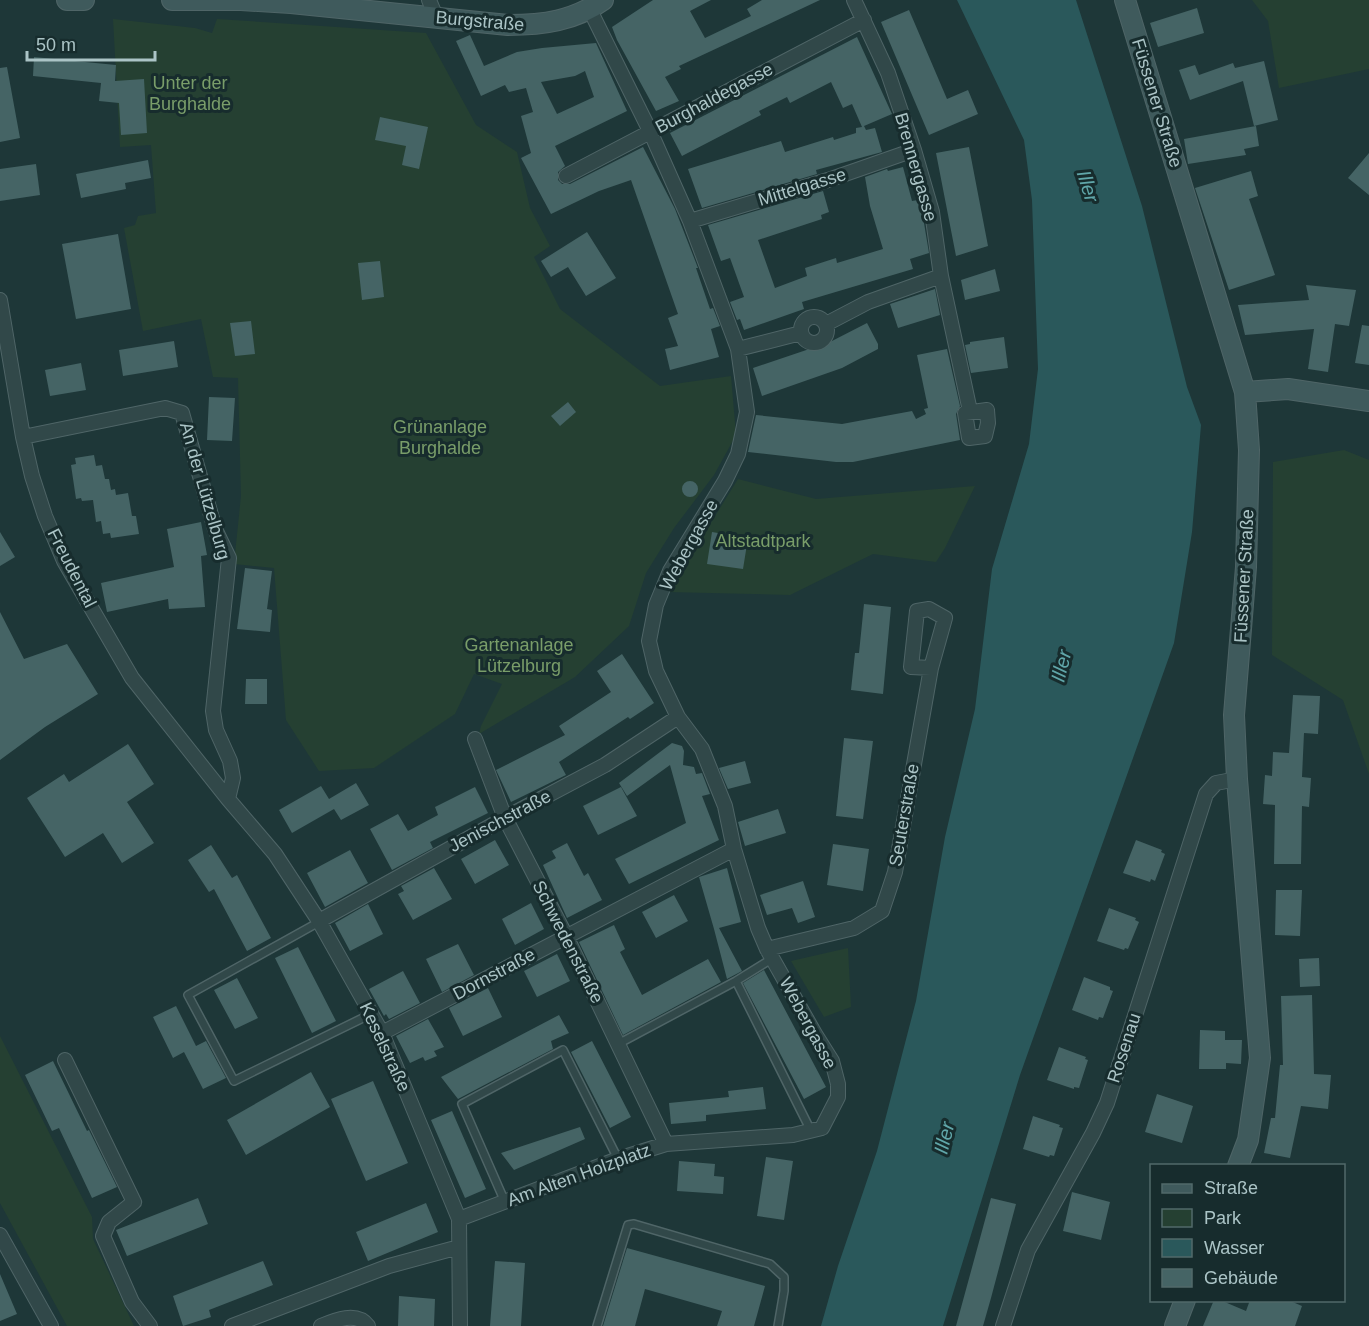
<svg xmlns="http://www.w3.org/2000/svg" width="1369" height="1326" viewBox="0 0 1369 1326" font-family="Arial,sans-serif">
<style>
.green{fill:#254032}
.water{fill:#2a585b}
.building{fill:#456465;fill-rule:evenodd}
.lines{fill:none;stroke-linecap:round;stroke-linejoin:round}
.lane-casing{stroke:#4f6567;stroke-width:10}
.street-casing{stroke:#4f6567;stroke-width:16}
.secondary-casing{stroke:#4f6567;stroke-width:22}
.lane{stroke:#314849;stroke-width:7}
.street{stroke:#314849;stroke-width:14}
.secondary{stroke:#3f5a5c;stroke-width:20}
.labels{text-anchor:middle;stroke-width:6;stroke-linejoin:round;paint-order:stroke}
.street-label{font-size:18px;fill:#abc4c6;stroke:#172c2d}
.park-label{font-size:18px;fill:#799d69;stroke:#172c2d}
.water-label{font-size:20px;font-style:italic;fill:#60a6a9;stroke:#172c2d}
</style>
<rect width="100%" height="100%" fill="#1e3738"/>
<path class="green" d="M1252,0H1369V69L1279,88L1268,21Z
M113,19L195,28L212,33L217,19L426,33L476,125L517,152L530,208L550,246L534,257L560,309L660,386L731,376L736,435L714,475L674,528L646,573L629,626L575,677L479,734L481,726L502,684L474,674L455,714L374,768L319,771L286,720L274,568L234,564L241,496L238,378L213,377L201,319L143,331L124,228L135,225L138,216L156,213L151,145L120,147Z
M1344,450L1369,460V774L1343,700L1272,655L1273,462Z
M738,479L816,499L975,486L945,548L936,562L873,554L790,595L668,592Z
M848,948L851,1007L824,1017L791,961Z
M0,1036L92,1217L93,1239L134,1326H67L0,1203Z"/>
<path class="water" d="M957,0H1076L1142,206L1187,387L1201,425L1192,532L1174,643L1020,1075L943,1326H821L838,1266L877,1151L916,1001L945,837L975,709L992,569L1029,444L1038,369L1032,200L1024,140Z"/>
<path class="building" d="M653,0H711L690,11L705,38L751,16L747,9L762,0H820L679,66L681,69L665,77L679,101L656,111L617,40L612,27Z
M1197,8L1204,33L1158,47L1150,23Z
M909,10L947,99L968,90L978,114L929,135L881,22Z
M470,35L484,66L517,52L542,48L596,43L627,111L555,146L565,166L558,172V180L562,184H570L643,147L675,209L698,268H696L710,309L713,308L720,326L711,329L719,357L670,370L665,349L678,346L668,318L678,314L631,180L599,191L551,214L521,158L531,153L521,116L533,112L526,88L509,92L505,85L481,96L456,41ZM585,71L594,97L557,114L541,82L575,76Z
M857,37L892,114L864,126L866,130L875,128L882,152L816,170L817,174L702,208L688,169L781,141L785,152L833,137L834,140L856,133V128L862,127L852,104L843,108L831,82L790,103L787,97L759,111L761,115L682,156L670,133Z
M34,57L116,65L115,81L144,79L147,133L121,135L119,103L99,101L101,83L33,76Z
M1264,61L1278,120L1254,126L1243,81L1190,100L1179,70L1195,65L1199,75L1233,63L1235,68Z
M7,67L20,138L0,142V68Z
M380,117L428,127L419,169L402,165L406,146L375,140Z
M1256,126L1259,146L1244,149L1246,155L1188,164L1184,139Z
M969,147L988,246L956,256L936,153Z
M1369,153V195L1348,178Z
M148,160L151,178L125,183L126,189L81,198L76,174Z
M36,164L40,195L0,201V169Z
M903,167L912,201L918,200L924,223L929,253L910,259L913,269L802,302L804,309L744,330L740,319L737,320L730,302L744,297L730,258L721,261L708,225L823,191L829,212L821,215L822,219L758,240L775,288L807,276L805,268L836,258L837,263L883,249L870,206L865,177L887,169L888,171Z
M1251,171L1258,196L1249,199L1275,275L1229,290L1195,188Z
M587,232L616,278L586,296L568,267L551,277L541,261Z
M118,234L131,309L76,319L62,244Z
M380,261L384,297L362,300L358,263Z
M995,269L1000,291L965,300L961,280Z
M1306,285L1356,290L1349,326L1335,324L1328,372L1308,369L1314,329L1245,335L1238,305L1309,300Z
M935,289L940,315L898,328L890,304Z
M251,321L255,354L235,356L230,323Z
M867,323L878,344V349L842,368L762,396L753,368L830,342Z
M1362,325L1369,326V365L1355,363Z
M1004,337L1008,368L971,373L965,345L970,344V342Z
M174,341L178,367L123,376L119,350Z
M947,349L960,406L956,414L960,440L853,462H836L748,452L756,415L842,424L912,411L916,419L926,414L924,409L928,408L917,355Z
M81,363L86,390L50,396L45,370Z
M209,397L235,398L232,441L207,440Z
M568,402L576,412L560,426L551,416Z
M94,455L96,466L102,465L105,479H109L111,490L115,489L116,495L128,493L132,516H136L139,534L111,538L110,533L103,534L101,521L96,522L93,500L82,501L81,498L76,499L71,465L76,464L75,458Z
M682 489a8 8 0 1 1 16 0a8 8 0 1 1-16 0Z
M201,522L207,555L201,556L205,607L169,609L168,599L107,612L101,583L174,567L167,529Z
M0,532L15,557L0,566Z
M712,532L748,538L743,569L707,564Z
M245,568L272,571L267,609L272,610L270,632L237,629Z
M864,604L891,607L883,694L851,690L855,653H859Z
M0,612L24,659L67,644L98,694L45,727L0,760Z
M622,654L654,703L630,719L628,717L559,762L566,775L511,802L496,770L565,735L559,726L611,692L597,671Z
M246,679H267V704H245Z
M1293,695L1320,696L1318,734L1304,733L1302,777L1311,778L1309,807L1302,806L1301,864H1274L1275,805L1263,804L1265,775L1272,776L1273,752L1289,753Z
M844,738L873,741L863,819L836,816Z
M672,743L682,746L684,751L683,765L694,767L696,774L702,773L710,794L702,796L719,840L629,884L615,859L686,823L670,765L627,796L619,783Z
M128,744L154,784L127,802L154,843L122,863L103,833L65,857L27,798L64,774L69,782Z
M745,761L751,783L728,789L719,768Z
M356,783L369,805L341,820L334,809L292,833L279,810L321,786L329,799Z
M475,787L488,813L430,842L433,848L392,870L370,829L398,814L408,831L438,815L435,807Z
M621,787L637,816L598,835L583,806Z
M778,809L786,833L745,846L738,822Z
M495,840L509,865L475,884L461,859Z
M1136,840L1162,850L1161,852L1165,854L1155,881L1151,879L1150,882L1123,873Z
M567,843L584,876L588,873L602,900L567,918L543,865L556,858L552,851Z
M833,844L869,849L863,891L827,885Z
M211,845L232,878L237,875L271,938L247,951L214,889L209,892L188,860Z
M350,850L368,883L325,907L307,873Z
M434,868L452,899L413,920L398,894L404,891L401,886Z
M727,868L741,922L719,928L742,971L727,979L714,929H716H714L699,877Z
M803,881L815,917L798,923L792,908L767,915L760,895Z
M1276,890H1302L1300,936L1275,935Z
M674,895L688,921L656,938L642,912Z
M531,903L544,929L515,945L502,919Z
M368,904L383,934L350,951L335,923Z
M1109,908L1136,918L1135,920L1139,922L1128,949L1125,948L1124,950L1097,941Z
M614,925L625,949L620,952L642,995L708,959L721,982L623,1035L579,942Z
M458,944L474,975L442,992L426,959Z
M298,947L336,1021L312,1033L275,958Z
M557,954L570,981L537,997L524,971Z
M1319,958L1320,986L1300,987L1299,959Z
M764,970L826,1087L804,1099L743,983Z
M403,971L420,1003L389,1019L386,1014L384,1016L369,989Z
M1084,977L1110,987V990L1113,991L1103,1018L1099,1017L1098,1020L1072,1010Z
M237,978L258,1018L235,1029L214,990Z
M488,988L502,1017L463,1036L449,1008Z
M1312,995L1314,1074L1331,1075L1328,1109L1301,1106L1290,1158L1264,1153L1271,1118H1275L1280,1065H1283L1281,996Z
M176,1006L196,1046L206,1041L226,1078L203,1089L184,1052L173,1058L153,1017Z
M559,1015L569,1033L551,1041L553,1049L532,1060L458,1099L441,1077Z
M428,1019L444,1047L434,1051L437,1056L425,1061L423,1057L410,1063L396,1036Z
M1200,1030L1225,1031V1040H1242L1241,1064L1226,1063V1069H1199Z
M592,1041L631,1117L610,1128L571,1052Z
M1059,1047L1086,1057L1085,1059L1088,1060L1079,1088L1074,1087V1089L1047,1080Z
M53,1061L87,1131L89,1130L117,1187L92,1198L59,1128L52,1131L25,1075Z
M311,1072L330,1107L246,1155L227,1120Z
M373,1081L408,1163L366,1181L331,1099Z
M763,1087L766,1109L706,1115V1121L671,1124L669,1103L729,1097L728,1091Z
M1157,1094L1193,1106L1182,1143L1145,1132Z
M452,1111L486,1189L465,1198L431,1120Z
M1033,1116L1060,1125L1059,1127L1063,1128L1054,1156L1050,1155L1049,1157L1023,1149Z
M580,1127L585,1139L514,1170L501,1153Z
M766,1157L793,1161L784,1220L757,1216Z
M679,1161L715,1164L714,1176L724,1177L723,1194L677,1191Z
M1072,1192L1110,1202L1101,1240L1063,1231Z
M198,1198L208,1224L127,1256L116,1230Z
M991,1198L1016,1204L991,1298L983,1326H956Z
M426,1203L438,1232L368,1261L356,1232Z
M627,1248L765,1286L754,1326H717L722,1311L645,1289L635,1326H603Z
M263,1261L273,1285L209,1310L211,1317L183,1326L173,1296Z
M495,1261L525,1263L521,1326H490Z
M0,1274L17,1314L0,1321Z
M399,1296L435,1299L434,1326H398Z
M1214,1300H1220L1246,1311L1250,1300H1288L1302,1306L1295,1326H1203Z"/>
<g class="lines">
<g class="lane-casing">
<path id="lane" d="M319,922L188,995L234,1081L371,1014
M736,981L773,958
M618,1044L736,981L811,1131
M505,1202L462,1104L563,1050L618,1159
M597,1326L628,1225L634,1224L770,1264L784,1277V1291L778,1326"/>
</g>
<g class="street-casing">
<path id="street" d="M429,0L436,17
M854,0L888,73L914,150L932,212L941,276L970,411
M566,176L864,20
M690,221L828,180L914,150
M0,300L23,437L32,476L45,516L64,561L132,678L228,799L275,854L319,921L382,1033L459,1219L460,1326
M801 330a13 13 0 1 1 26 0a13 13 0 1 1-26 0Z
M826,324L868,302L941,276
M738,349L801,333
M987,410L988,423L985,436L969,438L965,413Z
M23,437L165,408L182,413L215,529L229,558L213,711L216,730L230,761L233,778L228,799
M475,739L505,818L566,936L666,1144
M319,921L505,818L605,765L678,717
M767,949L854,928L882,911L895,872L931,668L945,618L929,609L917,611L911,667L931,668
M382,1033L734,849
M65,1060L134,1202L109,1222L103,1236L132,1302L150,1326
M459,1219L618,1159L666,1144L793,1135L822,1128L838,1097V1084L832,1061L815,1034L767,949L758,928L734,849L725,806L702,749L678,717L656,671L649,641L656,605L670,571L725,481L738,454L747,412L738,349L690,221L650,131L590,10
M0,1235L51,1326
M232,1326L389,1266L459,1247
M321,1326C335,1320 357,1311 368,1326
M1003,1326L1028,1250L1093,1133L1107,1103L1206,794L1216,783L1237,779"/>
</g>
<g class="secondary-casing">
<path id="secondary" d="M67,0H84
M172,0H241L291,3L508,25C543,25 574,21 603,0
M1125,0L1245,392L1249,450L1246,567L1234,715L1237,779L1260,1058L1248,1140L1238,1166
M1245,392L1288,389L1369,401
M1175,1326L1185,1300"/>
</g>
<use href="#lane" class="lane"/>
<use href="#street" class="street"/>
<use href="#secondary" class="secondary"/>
</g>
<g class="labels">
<g class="street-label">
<text transform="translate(480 21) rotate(5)" y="6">Burgstraße</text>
<text transform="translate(714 98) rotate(-28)" y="6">Burghaldegasse</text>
<text transform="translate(1157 103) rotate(73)" y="6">Füssener Straße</text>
<text transform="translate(916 167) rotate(74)" y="6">Brennergasse</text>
<text transform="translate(802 187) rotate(-17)" y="6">Mittelgasse</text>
<text transform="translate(205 491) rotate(74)" y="6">An der Lützelburg</text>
<text transform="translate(689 545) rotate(-61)" y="6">Webergasse</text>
<text transform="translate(72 568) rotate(63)" y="6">Freudental</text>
<text transform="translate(1244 576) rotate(-87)" y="6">Füssener Straße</text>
<text transform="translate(904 815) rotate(-80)" y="6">Seuterstraße</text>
<text transform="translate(500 821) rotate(-28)" y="6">Jenischstraße</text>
<text transform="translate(568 942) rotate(63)" y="6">Schwedenstraße</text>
<text transform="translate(494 974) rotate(-28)" y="6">Dornstraße</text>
<text transform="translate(808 1023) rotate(62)" y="6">Webergasse</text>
<text transform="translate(385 1047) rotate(65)" y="6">Keselstraße</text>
<text transform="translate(1124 1048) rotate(-72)" y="6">Rosenau</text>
<text transform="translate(579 1175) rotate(-20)" y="6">Am Alten Holzplatz</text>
</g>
<g class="park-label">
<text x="190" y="89">Unter der<tspan x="190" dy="21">Burghalde</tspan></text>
<text x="440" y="433">Grünanlage<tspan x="440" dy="21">Burghalde</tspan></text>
<text x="763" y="547">Altstadtpark</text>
<text x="519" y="651">Gartenanlage<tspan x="519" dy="21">Lützelburg</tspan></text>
</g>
<g class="water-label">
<text transform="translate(1088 186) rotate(73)" y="7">Iller</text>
<text transform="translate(1061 666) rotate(-76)" y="7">Iller</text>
<text transform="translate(944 1138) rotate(-76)" y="7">Iller</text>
</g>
</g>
<rect x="1150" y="1164" width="195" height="138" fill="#172c2d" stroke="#52696a" stroke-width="1.5"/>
<rect x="1162" y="1184" width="30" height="9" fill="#3f5a5c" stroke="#52696a" stroke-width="1.5"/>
<text x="1204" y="1194" font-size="18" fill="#abc4c6">Straße</text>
<rect x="1162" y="1209" width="30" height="18" fill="#254032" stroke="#52696a" stroke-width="1.5"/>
<text x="1204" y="1224" font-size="18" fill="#abc4c6">Park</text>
<rect x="1162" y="1239" width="30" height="18" fill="#2a585b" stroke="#52696a" stroke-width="1.5"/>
<text x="1204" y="1254" font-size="18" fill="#abc4c6">Wasser</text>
<rect x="1162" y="1269" width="30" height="18" fill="#456465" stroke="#52696a" stroke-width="1.5"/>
<text x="1204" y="1284" font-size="18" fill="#abc4c6">Gebäude</text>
<path d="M27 51v9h128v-9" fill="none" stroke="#abc4c6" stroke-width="3"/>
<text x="36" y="51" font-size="18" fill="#abc4c6" stroke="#172c2d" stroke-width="4.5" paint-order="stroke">50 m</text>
</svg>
